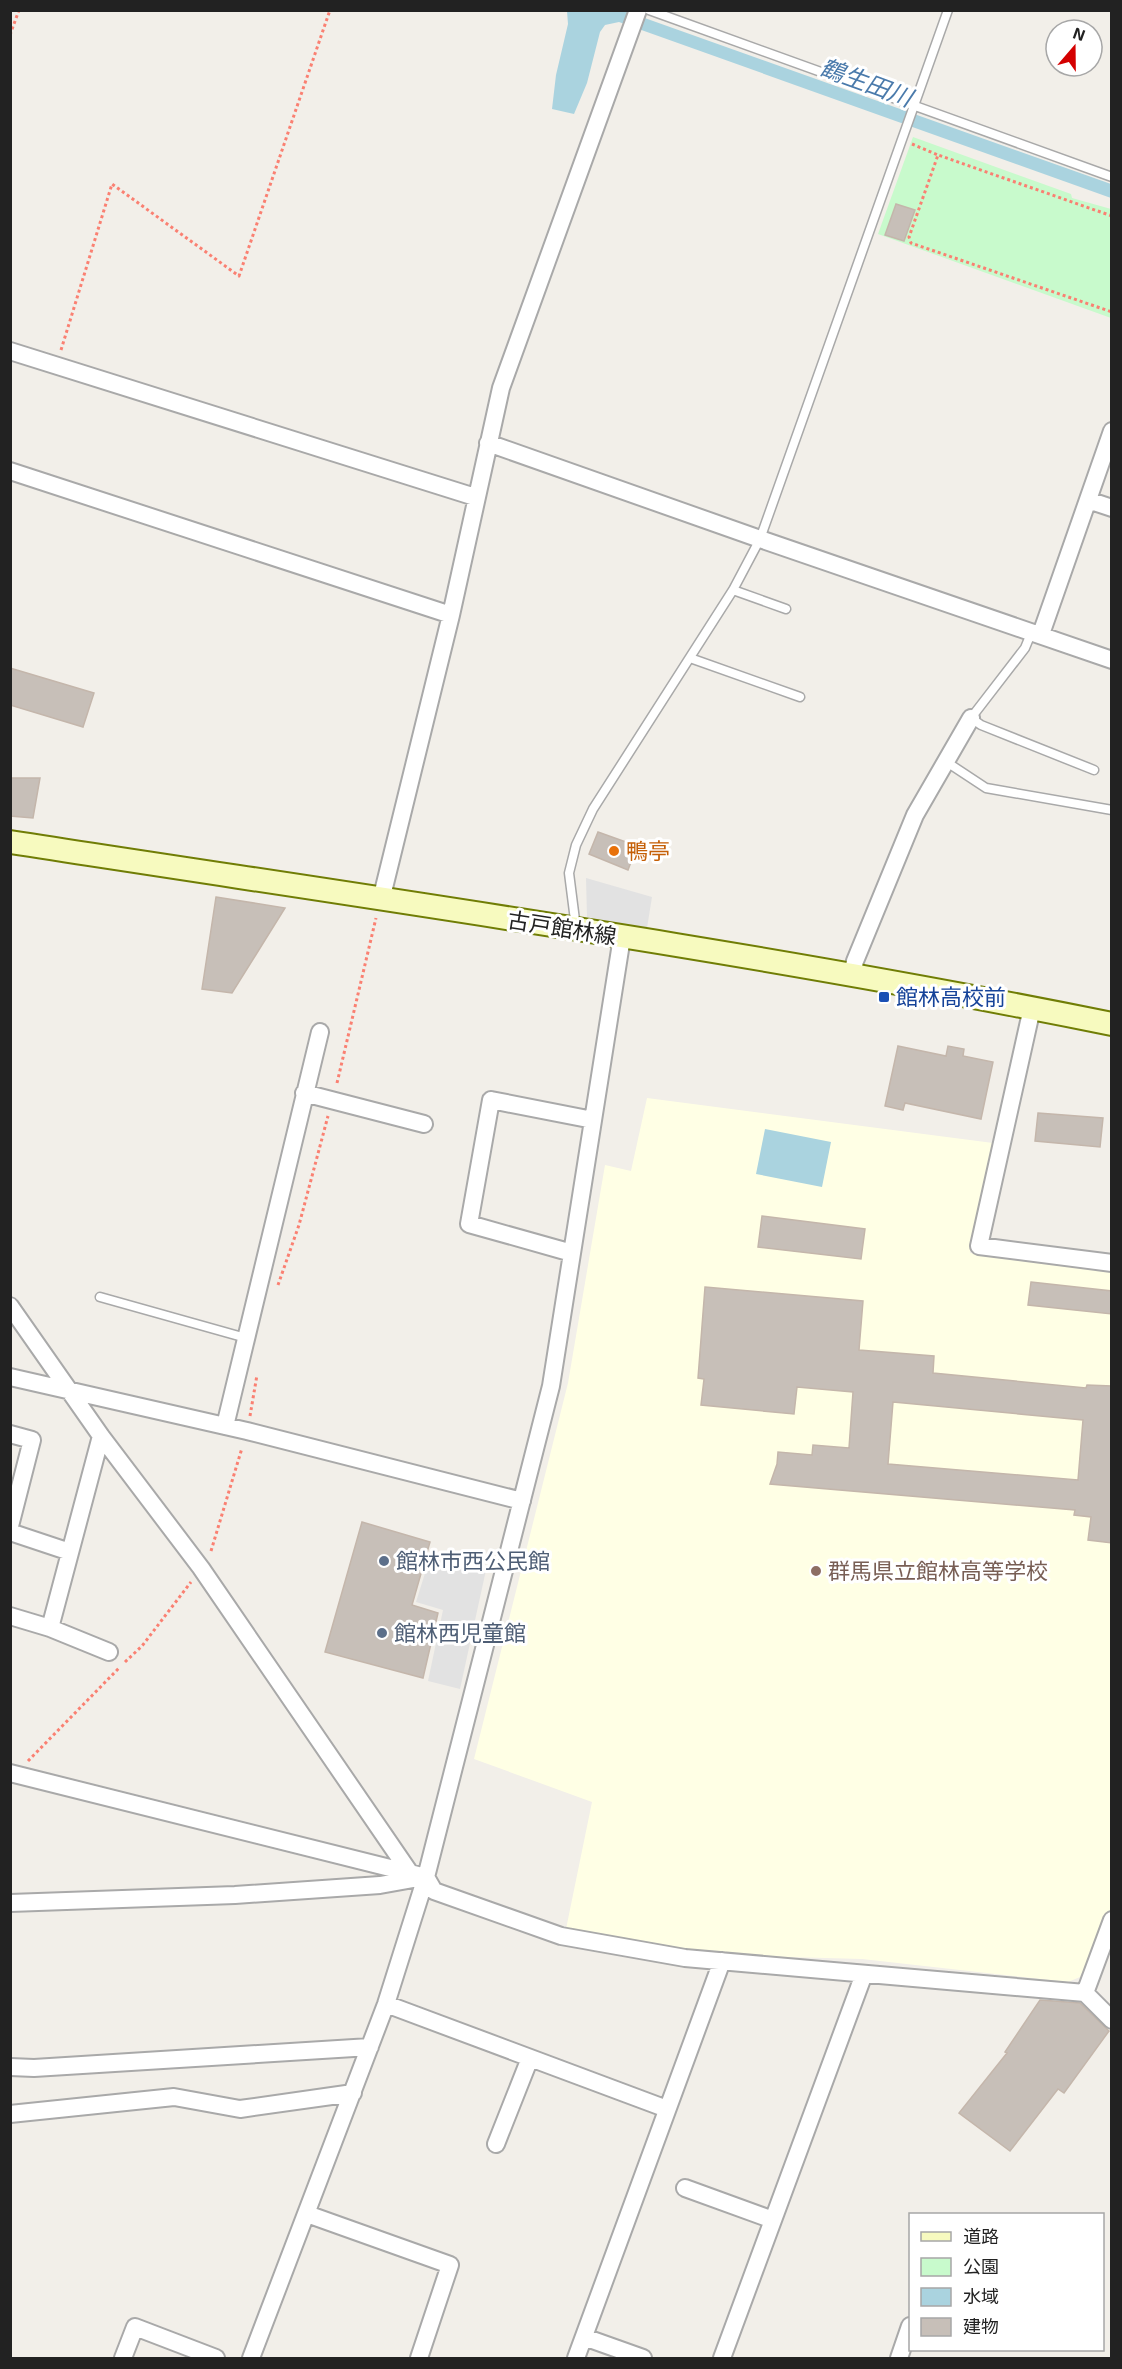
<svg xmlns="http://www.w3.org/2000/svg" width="1122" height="2369" viewBox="0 0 1122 2369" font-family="'Exo 2','Noto Sans JP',sans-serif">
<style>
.education{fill:#ffffe5}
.park{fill:#c8facc}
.parking{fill:#e2e2e2}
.water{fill:#aad3df}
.building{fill:#c7bfb8;stroke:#c4b6ab;stroke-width:1.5;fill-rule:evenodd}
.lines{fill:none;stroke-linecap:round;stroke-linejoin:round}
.service-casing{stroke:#a9a9a9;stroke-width:11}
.minor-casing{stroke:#a9a9a9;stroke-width:20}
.secondary-casing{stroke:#707d05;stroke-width:26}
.path{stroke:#fa8072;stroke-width:3;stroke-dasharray:3 3;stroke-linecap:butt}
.service{stroke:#fff;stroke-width:8}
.minor{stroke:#fff;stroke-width:16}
.secondary{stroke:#f7fabf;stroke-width:22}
.food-dot{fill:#e8710a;stroke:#fff;stroke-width:2}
.transit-dot{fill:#1a4fb4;stroke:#fff;stroke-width:2}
.service-dot{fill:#5c6f8a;stroke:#fff;stroke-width:2}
.education-dot{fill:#8d6e63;stroke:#fff;stroke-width:2}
.labels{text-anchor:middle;stroke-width:6;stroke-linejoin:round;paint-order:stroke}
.food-label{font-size:22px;fill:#c56008;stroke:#fff;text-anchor:start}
.street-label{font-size:22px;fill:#222;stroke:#fff}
.transit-label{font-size:22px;fill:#164399;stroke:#fff;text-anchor:start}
.service-label{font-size:22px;fill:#4e5e75;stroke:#fff;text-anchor:start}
.education-label{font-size:22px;fill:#785e54;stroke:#fff;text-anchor:start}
.water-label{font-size:24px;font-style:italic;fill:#4a7aab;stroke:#fff}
</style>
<rect width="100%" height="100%" fill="#f2efe9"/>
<path class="education" d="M647,1098L993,1143L970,1253L1111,1270L1112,1908L1080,1977L1068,1982L862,1959L719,1955L640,1948L566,1929L592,1802L474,1759L568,1383L605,1165L631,1171Z"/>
<path class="park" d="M913,137L1071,194L1072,198L1111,209V318L878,234Z"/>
<path class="parking" d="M586,878L652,897L647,928L587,917Z
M431,1554L486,1570L460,1689L428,1681L443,1610L416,1602Z"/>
<path class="water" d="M567,11H625L1111,184V198L619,22L605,25L600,32L587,83L574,114L552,109L556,75L568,24Z
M765,1129L831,1142L822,1187L756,1174Z"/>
<path class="building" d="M896,204L915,210L904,241L885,235Z
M10,668L94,693L83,727L10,705Z
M10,778H40L33,818L10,816Z
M598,832L637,846L628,870L589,854Z
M216,897L285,908L232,993L202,989Z
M898,1046L946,1056L948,1046L964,1049L963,1056L993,1062L981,1119L905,1103L903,1110L885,1106Z
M1038,1113L1103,1118L1100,1147L1035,1141Z
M762,1216L865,1229L861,1259L758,1247Z
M1031,1282L1112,1291V1314L1028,1305Z
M705,1287L863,1301L859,1350L934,1356L933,1373L1086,1388L1087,1385L1112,1386V1543L1088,1540L1091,1517L1074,1515L1075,1510L770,1484L777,1464L778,1452L812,1455L813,1445L849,1448L853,1392L797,1387L794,1414L701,1405L704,1379L698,1378ZM893,1402L1083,1420L1078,1480L888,1464Z
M362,1522L430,1542L412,1605L438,1613L423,1678L325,1652Z
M1040,2000L1080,2003L1109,2031L1064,2093L1058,2089L1010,2151L959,2113L1007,2053L1005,2052Z"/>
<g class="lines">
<g class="service-casing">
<path id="service" d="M649,10L1112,177
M733,590L786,609
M1032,631L1025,648L971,718L981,725L1094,770
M690,658L800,697
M945,761L986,788L1112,810
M576,928L569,873L576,845L593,809L733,590L760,539L948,10
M100,1297L246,1338"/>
</g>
<g class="minor-casing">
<path id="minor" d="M10,351L475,497
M488,443L760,539L1112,660
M10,471L451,615
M1088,500L1112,508
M1041,634L1112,431
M381,900L451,615L501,388L638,10
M852,976L855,961L915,815L971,718
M1032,1008L979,1246L1112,1263
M304,1093L424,1124
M572,1253L469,1224L491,1100L593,1120
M10,1306L101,1436L201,1568L410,1873
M10,1377L247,1431L522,1501
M225,1426L320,1032
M10,1434L32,1440L10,1526
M10,1532L70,1552
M10,1616L50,1628L109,1652
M50,1628L101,1436
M10,1773L426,1877L434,1891L561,1936L685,1958L1085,1993L1112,2020
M10,1903L235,1895L380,1885L419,1878
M1085,1993L1112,1920
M386,2004L667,2109
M10,2067L34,2068L370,2047
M10,2114L174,2097L240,2109L353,2093
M496,2144L530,2058
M685,2188L773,2220
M307,2214L450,2265L419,2358
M584,2337L643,2358
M123,2358L135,2327L216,2358
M251,2358L386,2004L426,1877L551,1386L622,937
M576,2358L722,1961
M722,2358L864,1974
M899,2358L910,2326"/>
</g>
<g class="secondary-casing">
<path id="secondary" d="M10,842C378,899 747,950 1112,1024"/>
</g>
<path class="path" d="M10,35L19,10
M912,144L938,155
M1112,216L938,155L909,237L911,243L1112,312
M61,350L112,184L239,276L330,10
M337,1083L376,918
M278,1285L299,1225L328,1116
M250,1416L257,1375
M211,1551L242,1448
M125,1662L142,1646L191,1582
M28,1761L120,1667"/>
<use href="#service" class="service"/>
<use href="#minor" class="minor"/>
<use href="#secondary" class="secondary"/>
</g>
<circle class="food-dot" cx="614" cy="851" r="6"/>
<rect class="transit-dot" x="878" y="991" width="12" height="12" rx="3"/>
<g class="service-dot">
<circle cx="384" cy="1561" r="6"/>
<circle cx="382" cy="1633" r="6"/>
</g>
<circle class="education-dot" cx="816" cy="1571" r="6"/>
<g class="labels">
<g class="food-label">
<text x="626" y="859">鴨亭</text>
</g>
<g class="street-label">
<text transform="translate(562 928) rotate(9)" y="8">古戸館林線</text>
</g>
<g class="transit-label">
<text x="896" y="1005">館林高校前</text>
</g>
<g class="service-label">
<text x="396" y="1569">館林市西公民館</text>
<text x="394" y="1641">館林西児童館</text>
</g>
<g class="education-label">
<text x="828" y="1579">群馬県立館林高等学校</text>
</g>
<g class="water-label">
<text transform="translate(866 83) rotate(20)" y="8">鶴生田川</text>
</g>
</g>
<rect width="1122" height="2369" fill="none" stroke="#222222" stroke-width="24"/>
<rect x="909" y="2213" width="195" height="138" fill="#ffffff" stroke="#a7a7a7" stroke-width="1.5"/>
<rect x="921" y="2232" width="30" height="9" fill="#f7fabf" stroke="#a7a7a7" stroke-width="1.5"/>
<text x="963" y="2243" font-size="18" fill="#222222">道路</text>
<rect x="921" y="2258" width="30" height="18" fill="#c8facc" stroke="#a7a7a7" stroke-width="1.5"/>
<text x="963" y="2273" font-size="18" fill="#222222">公園</text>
<rect x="921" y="2288" width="30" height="18" fill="#aad3df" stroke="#a7a7a7" stroke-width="1.5"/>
<text x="963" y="2303" font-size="18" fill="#222222">水域</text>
<rect x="921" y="2318" width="30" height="18" fill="#c7bfb8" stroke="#a7a7a7" stroke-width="1.5"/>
<text x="963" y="2333" font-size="18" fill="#222222">建物</text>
<g transform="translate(1074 48) rotate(20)"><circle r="28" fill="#ffffff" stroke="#a7a7a7" stroke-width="1.5"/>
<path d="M0-4.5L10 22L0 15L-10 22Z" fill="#d40000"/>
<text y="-9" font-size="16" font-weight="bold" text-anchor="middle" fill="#222222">N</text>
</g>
</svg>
